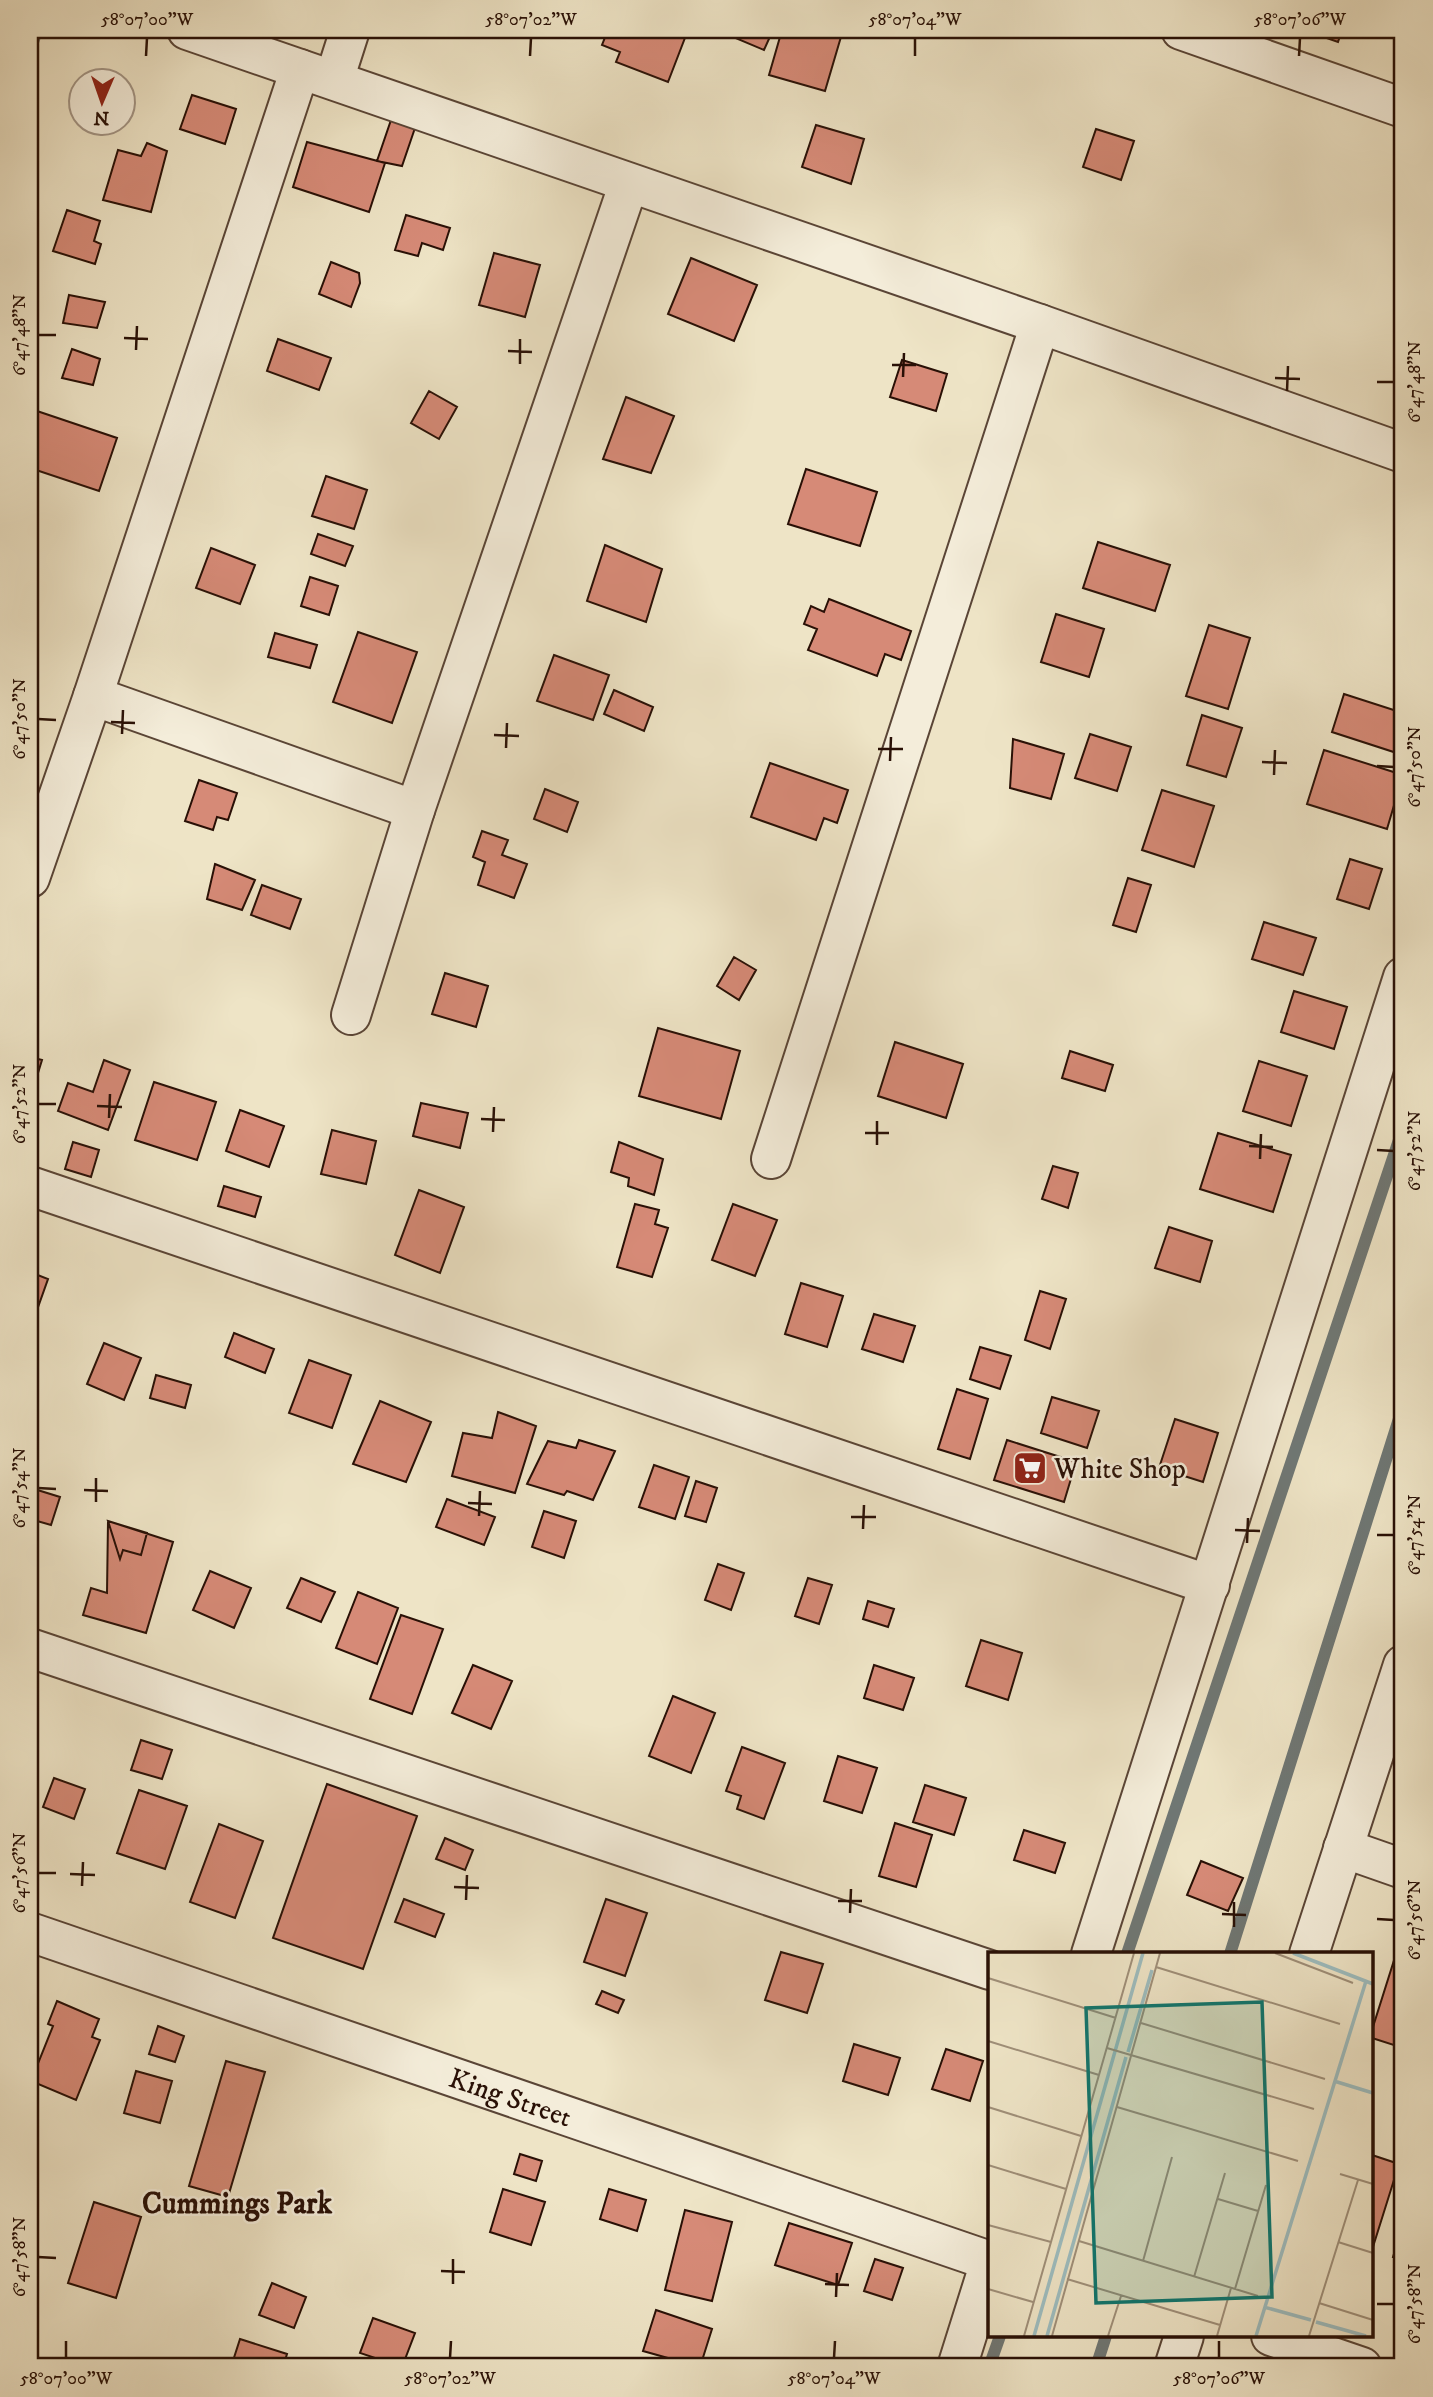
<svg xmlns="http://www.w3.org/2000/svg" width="1433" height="2397" viewBox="0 0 1433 2397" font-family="'IM FELL DW Pica',serif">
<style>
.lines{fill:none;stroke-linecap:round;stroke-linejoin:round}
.stream{stroke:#6f7774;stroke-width:12}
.building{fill:#d68a77;stroke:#291006;stroke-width:2}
.minor-casing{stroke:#5a4536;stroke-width:42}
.minor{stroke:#f4edda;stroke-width:38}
.ticks{fill:none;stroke:#291006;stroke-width:2.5}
.labels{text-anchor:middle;stroke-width:5;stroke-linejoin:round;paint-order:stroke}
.poi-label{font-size:28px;fill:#291006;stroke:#f4edda;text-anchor:start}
.street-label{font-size:28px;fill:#291006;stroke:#f4edda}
.neighbourhood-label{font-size:30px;font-weight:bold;fill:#291006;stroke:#f4edda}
.inset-river{fill:none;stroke:#9dbcbe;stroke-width:3.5}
.inset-road{fill:none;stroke:#9f8f79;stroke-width:2}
.view{fill:#0f766e;fill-opacity:0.15;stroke:#0f766e;stroke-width:3.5}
.inset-edge{fill:none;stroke:#291006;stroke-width:3.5}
.neatline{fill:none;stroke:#291006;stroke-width:2.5}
.ticks-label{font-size:18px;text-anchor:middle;fill:#291006}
</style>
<rect width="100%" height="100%" fill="#eee4c6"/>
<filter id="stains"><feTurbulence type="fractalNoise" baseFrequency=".00286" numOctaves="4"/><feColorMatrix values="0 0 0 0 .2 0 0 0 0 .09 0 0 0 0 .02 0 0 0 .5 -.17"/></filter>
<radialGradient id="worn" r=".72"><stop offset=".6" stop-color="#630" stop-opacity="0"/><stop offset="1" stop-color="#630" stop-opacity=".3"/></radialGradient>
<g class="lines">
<path class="stream" d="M30,51L37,30
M1127,1954L1403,1128
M1230,1954L1403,1406
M989,2367L1000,2336
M1096,2367L1106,2336"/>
</g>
<path class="building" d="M608,30H688L668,82L616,62L620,52L602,45Z
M728,30H773L764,50L726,34Z
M782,30H843L825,91L769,75Z
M1326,30H1342L1338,42L1324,37Z
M192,95L236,109L225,144L180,129Z
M391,120L415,128L402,166L377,161Z
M816,125L864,139L851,184L802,167Z
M1096,129L1134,141L1121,180L1083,167Z
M307,142L385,163L369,212L293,187Z
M147,143L167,151L151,212L103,200L118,150L141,156Z
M67,210L100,221L94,241L101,244L95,264L53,251Z
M406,215L450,228L443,250L422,243L418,256L395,250Z
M494,253L540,265L525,317L479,305Z
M691,258L757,285L734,341L668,314Z
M331,262L359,273L360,283L351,307L319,294Z
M69,295L105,302L97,328L63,323Z
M278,339L331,358L319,390L267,371Z
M72,349L100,359L93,385L62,378Z
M902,360L947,374L936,411L890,397Z
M429,391L457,407L439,439L411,423Z
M626,397L674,416L651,473L603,459Z
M34,410L117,438L99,491L30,468V422Z
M806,469L877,492L860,546L788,524Z
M326,476L367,490L354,529L312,516Z
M318,534L353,546L345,566L311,554Z
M1098,542L1170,565L1155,611L1083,588Z
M605,545L662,569L646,622L587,601Z
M211,548L255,565L240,604L196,588Z
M310,577L338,586L329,615L301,606Z
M829,599L911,631L901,660L885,654L877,676L808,650L817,629L804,624L811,606L824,612Z
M1056,614L1104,629L1089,677L1041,662Z
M1209,625L1250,638L1228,709L1186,696Z
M358,632L417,652L392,723L333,702Z
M275,633L317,645L310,668L268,657Z
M554,655L609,675L593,720L537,701Z
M30,657L37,658L30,715Z
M614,690L653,707L644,731L604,714Z
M1344,694L1403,713V755L1332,732Z
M1202,715L1242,728L1226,777L1187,765Z
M1090,734L1131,747L1117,791L1075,778Z
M1013,739L1064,754L1051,799L1010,788Z
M1324,750L1403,775L1387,829L1307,804Z
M770,763L848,790L837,823L824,818L816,840L751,817Z
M199,780L237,793L228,820L217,817L213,830L185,821Z
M545,789L578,802L567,832L534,819Z
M1162,790L1214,806L1194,867L1142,850Z
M482,831L508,840L502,855L527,864L514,898L478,885L485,862L473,857Z
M1350,859L1382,869L1369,909L1337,899Z
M215,864L255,880L242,910L207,899Z
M1128,878L1151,885L1136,932L1113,925Z
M262,885L301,899L290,929L251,915Z
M1264,922L1316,938L1303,975L1252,959Z
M734,957L756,970L739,1000L717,986Z
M445,973L488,986L476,1027L432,1014Z
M1294,991L1347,1007L1334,1049L1281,1032Z
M658,1028L740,1051L721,1119L639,1096Z
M895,1042L963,1064L946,1118L878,1096Z
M1070,1051L1113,1065L1105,1091L1062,1078Z
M30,1057L42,1060L30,1099Z
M104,1060L130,1070L108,1130L58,1111L68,1083L93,1092Z
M1259,1061L1307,1076L1291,1126L1243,1111Z
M154,1082L216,1102L197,1160L135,1140Z
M421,1103L468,1113L460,1148L413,1136Z
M240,1110L284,1126L269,1167L226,1151Z
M332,1130L376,1141L366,1184L321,1174Z
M1218,1133L1291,1155L1273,1212L1200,1189Z
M73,1142L99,1150L91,1177L65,1169Z
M619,1142L663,1159L654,1195L628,1186L629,1178L611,1172Z
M1053,1166L1078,1173L1068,1208L1042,1199Z
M224,1186L261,1197L255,1217L218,1206Z
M419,1190L464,1207L440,1273L395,1255Z
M635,1204L659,1210L655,1224L668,1228L652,1277L617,1267Z
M733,1204L777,1220L755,1276L712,1260Z
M1169,1227L1212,1241L1200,1282L1155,1268Z
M30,1272L48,1279L32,1324L30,1323Z
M801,1283L843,1296L827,1347L785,1334Z
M1040,1291L1066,1299L1050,1349L1025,1340Z
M874,1314L915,1326L903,1362L862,1349Z
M234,1333L274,1349L265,1373L225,1357Z
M104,1343L141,1358L124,1400L87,1384Z
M980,1347L1011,1356L1000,1389L970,1379Z
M309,1360L351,1375L332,1428L289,1413Z
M156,1375L191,1385L185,1408L150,1398Z
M957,1389L988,1399L970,1459L938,1449Z
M1052,1397L1099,1411L1087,1448L1041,1433Z
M380,1401L431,1422L406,1482L353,1464Z
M498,1412L536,1426L515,1493L452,1476L463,1433L492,1438Z
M1175,1419L1218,1433L1203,1482L1159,1468Z
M579,1440L615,1451L593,1500L567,1491L564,1495L527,1484L548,1441L576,1448Z
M1007,1440L1076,1462L1064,1502L994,1480Z
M654,1465L689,1477L675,1519L639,1507Z
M696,1481L717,1488L706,1522L685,1516Z
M31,1488L60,1497L51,1525L30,1519Z
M447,1499L495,1517L484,1545L436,1527Z
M544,1511L576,1521L564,1558L532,1547Z
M108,1521L147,1533L141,1555L123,1550L120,1559Z
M108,1521L173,1542L146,1633L83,1615L91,1588L107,1593Z
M718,1564L744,1573L731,1610L705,1600Z
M210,1571L251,1588L234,1628L193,1610Z
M301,1578L335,1592L321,1622L287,1608Z
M808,1578L832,1585L819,1624L795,1616Z
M358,1592L398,1608L377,1664L336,1648Z
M868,1601L894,1609L888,1627L863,1619Z
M401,1615L443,1629L412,1714L370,1699Z
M981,1640L1022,1653L1008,1700L966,1686Z
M473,1665L512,1681L491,1729L452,1713Z
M874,1665L914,1678L903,1710L864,1698Z
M673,1696L715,1713L691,1773L649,1756Z
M141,1740L172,1750L162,1779L131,1770Z
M742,1747L785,1763L764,1819L737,1809L741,1796L726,1791Z
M838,1756L877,1768L862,1813L824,1801Z
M54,1778L85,1789L74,1819L43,1807Z
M327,1784L417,1816L363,1969L273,1938Z
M925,1785L966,1798L954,1835L913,1822Z
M139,1790L187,1806L165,1869L117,1853Z
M895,1823L932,1835L916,1887L879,1876Z
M219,1824L263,1841L235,1918L190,1902Z
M1024,1830L1065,1843L1055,1873L1014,1860Z
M445,1838L473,1850L465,1870L436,1859Z
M1201,1861L1243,1878L1228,1911L1187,1895Z
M404,1899L444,1914L435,1937L395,1922Z
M606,1899L647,1913L625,1976L584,1962Z
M1402,1935H1403V2048L1372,2038V2030Z
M781,1952L823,1964L807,2013L765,2000Z
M602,1991L624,2000L618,2013L596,2004Z
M57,2001L99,2019L92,2037L100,2040L76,2100L31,2081L53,2026L48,2024Z
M158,2026L184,2036L175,2062L149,2054Z
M854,2044L900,2058L888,2095L843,2081Z
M946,2049L983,2061L970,2101L932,2089Z
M226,2061L265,2072L228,2197L189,2186Z
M136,2071L172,2081L160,2123L124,2113Z
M520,2154L542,2161L536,2181L514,2174Z
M1372,2155L1399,2164L1372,2250Z
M503,2189L545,2202L531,2245L490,2232Z
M609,2189L646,2200L637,2231L600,2219Z
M94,2202L141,2217L116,2298L68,2283Z
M685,2210L732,2222L712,2301L665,2290Z
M789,2223L852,2243L838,2285L775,2265Z
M1403,2223V2260L1393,2257Z
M875,2259L903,2268L892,2300L864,2291Z
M272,2283L306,2297L294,2328L259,2315Z
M656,2310L712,2329L700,2367L643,2351Z
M373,2318L415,2333L402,2367L360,2353Z
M240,2339L287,2354L283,2367H231Z"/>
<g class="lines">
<g class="minor-casing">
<g id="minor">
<path d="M187,30L1040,324L1403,453"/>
<path d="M1181,30L1403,108"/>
<path d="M334,80L350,30"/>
<path d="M93,696L415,810"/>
<path d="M30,878L93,696L300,69"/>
<path d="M351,1015L415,810L629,183"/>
<path d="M771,1159L1040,324"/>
<path d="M30,1186L1210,1585"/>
<path d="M30,1648L990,1970"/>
<path d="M1343,1848L1403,1869"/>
<path id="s1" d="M30,1932L990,2261"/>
<path d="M1091,1954L1403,977"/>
<path d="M1309,1954L1403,1665"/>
<path d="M1271,2336L1362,2367"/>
<path d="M957,2367L990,2262"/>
<path d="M1174,2367L1184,2336"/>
</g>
</g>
<use href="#minor" class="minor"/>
</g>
<path class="ticks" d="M146,56L147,38M530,56L531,38M915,56V38M1299,56L1300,38M38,335H56M124,338L148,339M136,350L137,326M508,351L532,352M520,364V339M892,365H916M903,377L904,353M1275,378L1300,379M1377,382H1394M1287,391L1288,366M38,719L56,720M111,722L135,723M122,734L123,710M494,735L519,736M506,748L507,723M878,749H903M890,761L891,737M1262,762L1287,763M1377,766L1394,767M1274,775L1275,750M38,1104H56M97,1106L122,1107M109,1118L110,1094M481,1119L505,1120M493,1132L494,1107M865,1133H889M877,1145V1121M1249,1146L1273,1147M1377,1150L1394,1151M1260,1159L1261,1134M38,1488L56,1489M84,1490L108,1491M96,1502V1478M468,1503L492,1504M479,1516L480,1491M851,1517H876M863,1529L864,1505M1235,1530L1260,1531M1377,1535H1394M1247,1543L1248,1518M38,1873H56M70,1874L95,1875M82,1886L83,1862M454,1887L479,1888M466,1900L467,1875M838,1901H862M850,1913L851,1889M1222,1914L1246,1915M1377,1919L1394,1920M1234,1927V1902M38,2257L56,2258M441,2271L465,2272M453,2284V2259M825,2284L849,2285M836,2297L837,2273M1377,2304H1394M66,2358V2341M450,2358L451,2341M834,2358L835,2341M1219,2358V2341"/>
<defs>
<g id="supermarket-square" transform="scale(1.75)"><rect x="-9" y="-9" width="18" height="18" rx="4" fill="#8f2418" stroke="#f4edda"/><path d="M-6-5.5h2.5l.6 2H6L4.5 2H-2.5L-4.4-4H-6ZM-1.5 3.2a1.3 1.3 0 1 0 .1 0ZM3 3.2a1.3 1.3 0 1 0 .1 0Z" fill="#fff"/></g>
</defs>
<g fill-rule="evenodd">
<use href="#supermarket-square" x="1030" y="1468"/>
</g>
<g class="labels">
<g class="poi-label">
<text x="1054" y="1478">White Shop</text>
</g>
<g class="street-label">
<text dy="10" stroke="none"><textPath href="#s1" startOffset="508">King Street</textPath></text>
</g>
<g class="neighbourhood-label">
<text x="237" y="2213">Cummings Park</text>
</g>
</g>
<g transform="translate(988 1952)">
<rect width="385" height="385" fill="#eee4c6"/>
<path class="inset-river" d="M305,1L385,32M140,100L164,18M346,129L385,141M276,355L323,368M328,370L378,384M46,384L155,1M59,384L138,105M268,384L378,29"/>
<path class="inset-road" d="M287,1L365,31M168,15L352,72M0,26L128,66M153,71L337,127M0,89L111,123M119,96L326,157M0,155L93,184M129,155L310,209M0,213L78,237M352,222L385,232M230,247L270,259M0,273L63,290M91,289L270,344M350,290L385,301M155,309L184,205M206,325L237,221M79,327L232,373M0,337L45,350M247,337L278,233M331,351L385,368M36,384L146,1M64,384L172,1M120,384L133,344M229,384L243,336M321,384L370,228"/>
<path class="view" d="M274,50L284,345L108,351L98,56Z"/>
<rect width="385" height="385" class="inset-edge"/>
</g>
<rect width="1433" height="2397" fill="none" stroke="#eee4c6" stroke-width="77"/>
<g transform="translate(102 102) rotate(182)"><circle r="33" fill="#f4edda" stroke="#a39585" stroke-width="2"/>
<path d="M0-5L12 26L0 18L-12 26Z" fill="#8f2418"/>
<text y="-10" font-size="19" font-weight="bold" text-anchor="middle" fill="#291006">N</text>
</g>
<rect x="38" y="38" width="1356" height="2320" class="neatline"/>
<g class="ticks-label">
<text x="147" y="25">58°07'00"W</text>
<text x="531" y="25">58°07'02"W</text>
<text x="915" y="25">58°07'04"W</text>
<text x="1300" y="25">58°07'06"W</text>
<text transform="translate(19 335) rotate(-90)" y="6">6°47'48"N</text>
<text transform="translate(1414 382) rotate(-90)" y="6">6°47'48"N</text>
<text transform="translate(19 719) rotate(-90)" y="6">6°47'50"N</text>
<text transform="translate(1414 767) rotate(-90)" y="6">6°47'50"N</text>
<text transform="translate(19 1104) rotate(-90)" y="6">6°47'52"N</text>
<text transform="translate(1414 1151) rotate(-90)" y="6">6°47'52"N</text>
<text transform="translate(19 1488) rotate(-90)" y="6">6°47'54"N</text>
<text transform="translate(1414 1535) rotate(-90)" y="6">6°47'54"N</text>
<text transform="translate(19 1873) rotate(-90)" y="6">6°47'56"N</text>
<text transform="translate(1414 1920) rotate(-90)" y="6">6°47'56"N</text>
<text transform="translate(19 2257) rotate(-90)" y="6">6°47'58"N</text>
<text transform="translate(1414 2304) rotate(-90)" y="6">6°47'58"N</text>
<text x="66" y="2384">58°07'00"W</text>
<text x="450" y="2384">58°07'02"W</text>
<text x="834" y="2384">58°07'04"W</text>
<text x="1219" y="2384">58°07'06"W</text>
</g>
<rect width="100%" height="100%" filter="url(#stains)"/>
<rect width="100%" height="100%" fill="url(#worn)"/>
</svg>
